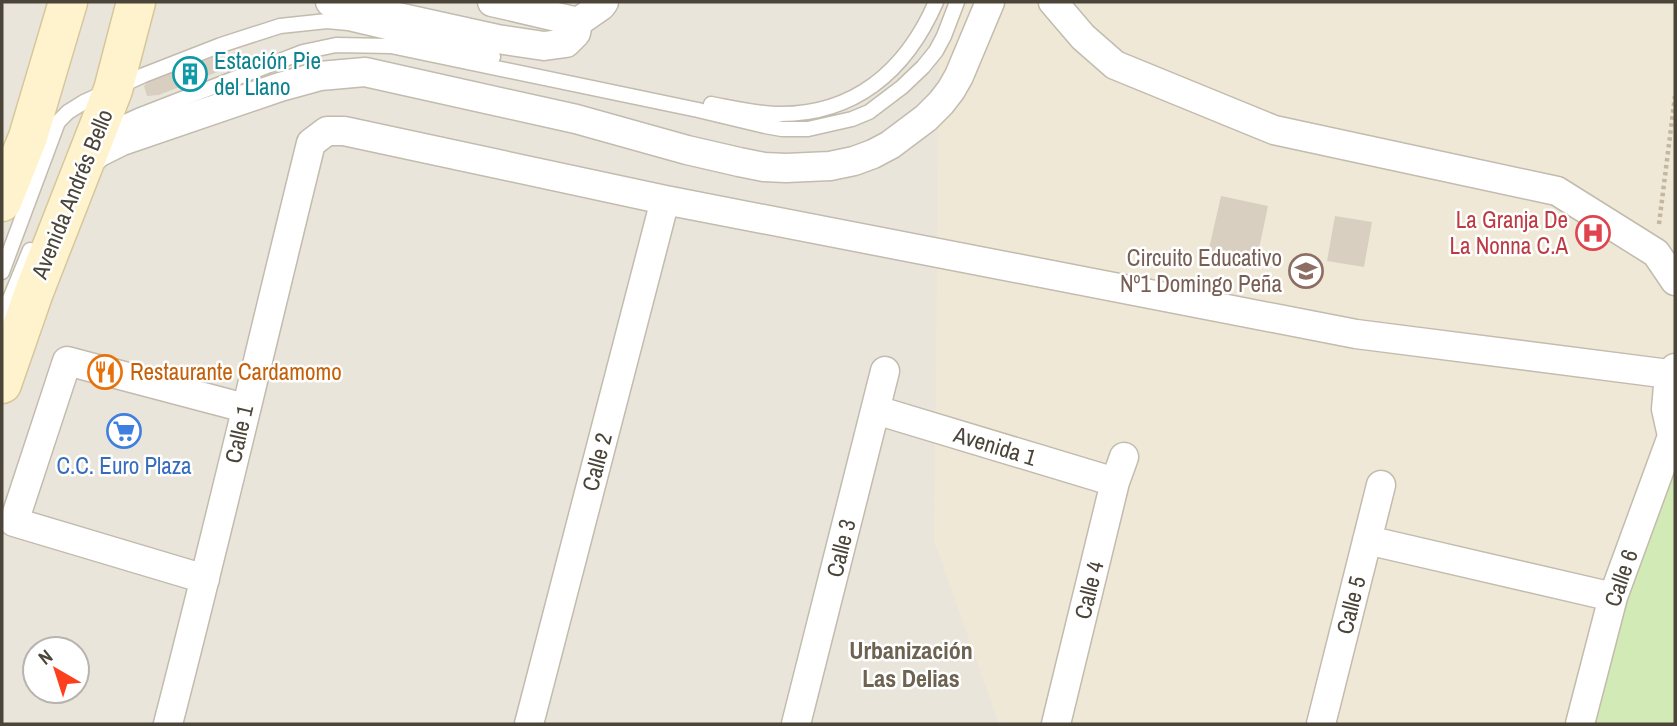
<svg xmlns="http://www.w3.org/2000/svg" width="1677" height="726" viewBox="0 0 1677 726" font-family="'Archivo Narrow',sans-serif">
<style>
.residential{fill:#eae5da;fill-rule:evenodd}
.education{fill:#efe8d6}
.green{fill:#d2eab5}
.building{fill:#d8cfc1}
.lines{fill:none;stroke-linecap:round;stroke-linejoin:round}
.lane-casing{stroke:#c2bbae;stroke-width:17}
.street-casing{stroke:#c2bbae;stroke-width:31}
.secondary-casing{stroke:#d6c79b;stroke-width:41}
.path{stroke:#c4b79f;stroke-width:4.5;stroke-dasharray:3.5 3.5;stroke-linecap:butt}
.lane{stroke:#fff;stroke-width:14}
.street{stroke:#fff;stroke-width:28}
.secondary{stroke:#fff3cd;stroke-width:38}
.labels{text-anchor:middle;stroke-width:5;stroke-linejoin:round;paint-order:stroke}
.culture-label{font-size:23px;fill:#0d838f;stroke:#fff;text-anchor:start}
.street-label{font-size:23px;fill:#4b4439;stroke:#fff}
.health-label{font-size:23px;fill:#be3a42;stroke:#fff;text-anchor:end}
.education-label{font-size:23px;fill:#785e54;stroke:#fff;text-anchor:end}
.food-label{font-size:23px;fill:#c56008;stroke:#fff;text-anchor:start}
.shop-label{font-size:23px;fill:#366cbe;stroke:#fff}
.neighbourhood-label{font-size:24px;font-weight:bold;fill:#6e6250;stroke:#fff}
</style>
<rect width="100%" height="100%" fill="#f6f3ec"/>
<path class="residential" d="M2,2H1675V724H2ZM35,649H77V691H35Z"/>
<path class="education" d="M940,2H1675V724H999L934,540Z"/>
<path class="green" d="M1675,439V724H1576Z"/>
<path class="building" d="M220,55L224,56L227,60L228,63L225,69L159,95L147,96L144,86L149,81Z
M1221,196L1268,206L1256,263L1208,253Z
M1335,216L1372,222L1364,267L1327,261Z"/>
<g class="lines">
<g class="lane-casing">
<path id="lane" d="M711,104C732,108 753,113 775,114C854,116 906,71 936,2
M105,131L138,116L303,52L336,45L391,46L698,110L765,126L782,129H808L852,119L869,112L902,87L923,67L936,51L944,36L957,2
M2,272L58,122L68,112L84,102L144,75L221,45L280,26L327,21L348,23L493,57
M2,318L30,250"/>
</g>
<g class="street-casing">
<path id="street" d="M330,2L497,39L544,46L566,43L576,33L578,22L601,6L604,2
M492,2L578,22
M1053,2L1083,37L1115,65L1274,130L1557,191L1656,253L1675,281
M82,167L98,153L122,141L280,87L320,76L365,72L576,119L687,150L739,162L764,167L786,168L830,166L854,161L873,154L890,145L926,118L941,103L951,90L959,76L990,2
M876,410L1115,482
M1672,436L1666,409L1669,374L1675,368
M1367,540L1613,597
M205,579L14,522L67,361L245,408
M168,724C218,531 263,337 311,143L327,131H344L665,200L1356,334L1669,374
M529,724L665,200
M796,724L885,371
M1056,724L1115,482L1124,457
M1321,724L1381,485
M1580,724L1613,597L1672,436"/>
</g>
<g class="secondary-casing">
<path id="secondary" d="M2,202L28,137L68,2
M2,384L34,292L113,90L136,2"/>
</g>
<path class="path" d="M1659,224L1675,96"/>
<use href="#lane" class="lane"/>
<use href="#street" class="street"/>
<use href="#secondary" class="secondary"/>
</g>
<defs>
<g id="building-ring" transform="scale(1.75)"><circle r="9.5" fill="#fff" stroke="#0f9aa8" stroke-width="1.5"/><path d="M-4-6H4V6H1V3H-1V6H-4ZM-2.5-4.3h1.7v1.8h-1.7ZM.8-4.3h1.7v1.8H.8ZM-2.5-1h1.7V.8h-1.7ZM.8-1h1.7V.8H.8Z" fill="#0f9aa8"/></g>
<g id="hospital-ring" transform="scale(1.75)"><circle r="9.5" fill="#fff" stroke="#e0444e" stroke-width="1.5"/><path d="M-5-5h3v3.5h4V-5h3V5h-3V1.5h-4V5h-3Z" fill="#e0444e"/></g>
<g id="school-ring" transform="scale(1.75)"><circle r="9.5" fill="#fff" stroke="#8d6e63" stroke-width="1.5"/><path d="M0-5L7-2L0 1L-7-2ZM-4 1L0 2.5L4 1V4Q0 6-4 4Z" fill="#8d6e63"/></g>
<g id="restaurant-ring" transform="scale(1.75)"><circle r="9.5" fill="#fff" stroke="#e8710a" stroke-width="1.5"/><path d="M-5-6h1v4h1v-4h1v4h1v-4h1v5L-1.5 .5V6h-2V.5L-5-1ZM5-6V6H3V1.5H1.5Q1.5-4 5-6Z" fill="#e8710a"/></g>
<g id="supermarket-ring" transform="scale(1.75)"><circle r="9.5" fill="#fff" stroke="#3f7fe0" stroke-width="1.5"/><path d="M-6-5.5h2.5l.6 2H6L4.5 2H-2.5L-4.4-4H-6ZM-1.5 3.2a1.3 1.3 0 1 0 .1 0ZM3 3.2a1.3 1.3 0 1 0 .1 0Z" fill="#3f7fe0"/></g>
</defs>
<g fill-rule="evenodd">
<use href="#building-ring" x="190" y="74"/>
<use href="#hospital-ring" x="1593" y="233"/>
<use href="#school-ring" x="1306" y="271"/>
<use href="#restaurant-ring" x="105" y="372"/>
<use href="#supermarket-ring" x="124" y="431"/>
</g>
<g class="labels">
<g class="culture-label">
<text x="214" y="69">Estación Pie<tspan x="214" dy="26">del Llano</tspan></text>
</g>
<g class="street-label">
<text transform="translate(72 194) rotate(-68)" y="8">Avenida Andrés Bello</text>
<text transform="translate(239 434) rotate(-77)" y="8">Calle 1</text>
<text transform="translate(995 446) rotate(17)" y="8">Avenida 1</text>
<text transform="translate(597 462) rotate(-75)" y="8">Calle 2</text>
<text transform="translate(841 548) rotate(-76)" y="8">Calle 3</text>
<text transform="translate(1621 578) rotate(-71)" y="8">Calle 6</text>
<text transform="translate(1089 590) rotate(-76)" y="8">Calle 4</text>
<text transform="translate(1351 605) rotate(-76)" y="8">Calle 5</text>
</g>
<g class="health-label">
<text x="1568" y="228">La Granja De<tspan x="1568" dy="26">La Nonna C.A</tspan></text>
</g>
<g class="education-label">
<text x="1282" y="266">Circuito Educativo<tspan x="1282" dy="26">Nº1 Domingo Peña</tspan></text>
</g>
<g class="food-label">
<text x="130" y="380">Restaurante Cardamomo</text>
</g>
<g class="shop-label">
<text x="124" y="474">C.C. Euro Plaza</text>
</g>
<g class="neighbourhood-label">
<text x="911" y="659">Urbanización<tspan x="911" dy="28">Las Delias</tspan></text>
</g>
</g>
<rect width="1677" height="726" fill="none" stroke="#4b4439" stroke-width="7"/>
<g transform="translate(56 670) rotate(321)"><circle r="33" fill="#ffffff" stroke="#b7b4b0" stroke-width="2"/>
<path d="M0-5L12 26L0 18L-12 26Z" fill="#fc3f1d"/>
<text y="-10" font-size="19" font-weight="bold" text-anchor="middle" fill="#4b4439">N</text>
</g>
</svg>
